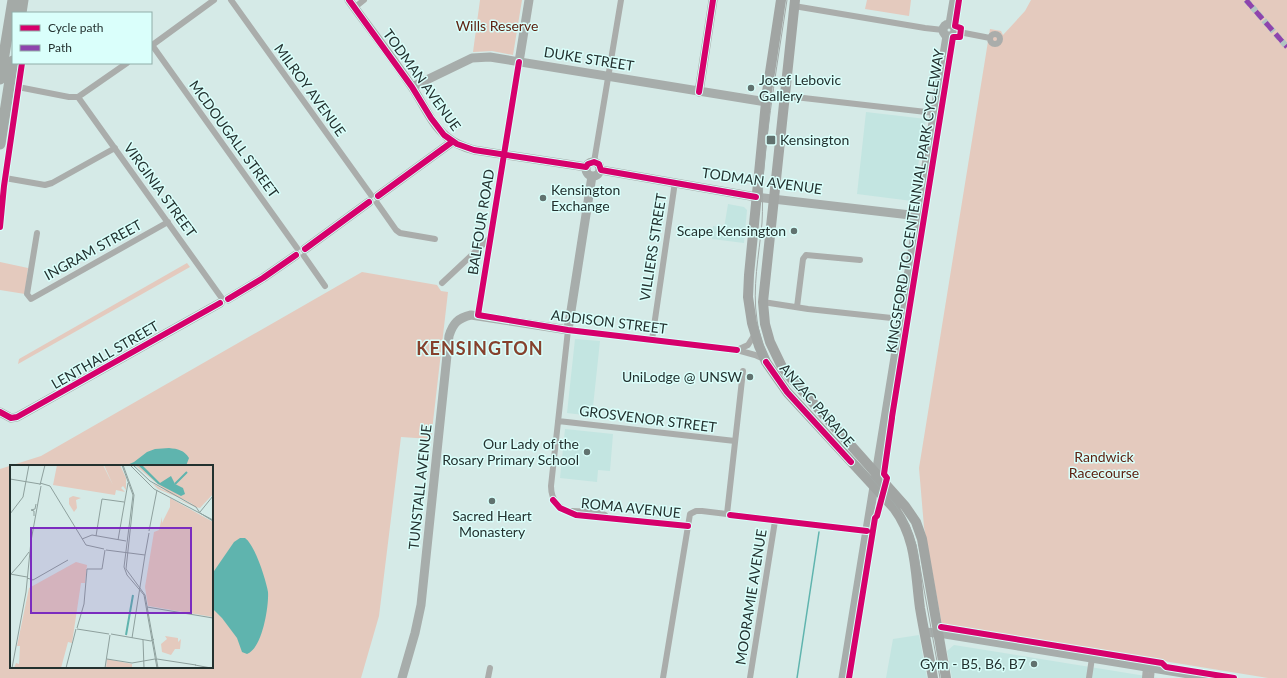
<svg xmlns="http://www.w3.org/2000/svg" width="1287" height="678" viewBox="0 0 1287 678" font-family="Lato,sans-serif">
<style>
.built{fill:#c3e5e1}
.green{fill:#e4cabe;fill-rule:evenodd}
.water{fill:#5fb4ae}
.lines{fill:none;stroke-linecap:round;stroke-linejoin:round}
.stream{stroke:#5fb4ae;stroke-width:1.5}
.street-tunnel{stroke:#b1c5c2;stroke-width:6;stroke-dasharray:6 3;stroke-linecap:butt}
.street{stroke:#aaadab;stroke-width:6}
.secondary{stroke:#a7adab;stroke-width:9}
.primary{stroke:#a1a5a3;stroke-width:10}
.highway{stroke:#a4aaa7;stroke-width:11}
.tram{stroke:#a2a9a7;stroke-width:1}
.quiet{stroke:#8e44ad;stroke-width:5;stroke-dasharray:10 5;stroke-linecap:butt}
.cycleway-casing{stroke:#dafffb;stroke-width:8}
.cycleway{stroke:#d6006c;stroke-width:6}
.poi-dot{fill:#61726f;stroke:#dafffb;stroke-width:1.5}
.labels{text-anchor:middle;stroke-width:3;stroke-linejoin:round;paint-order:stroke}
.park-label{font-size:14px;fill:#5e2211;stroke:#dafffb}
.street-label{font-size:14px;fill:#23312f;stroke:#dafffb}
.poi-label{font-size:14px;fill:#23312f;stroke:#dafffb;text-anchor:end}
.district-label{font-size:18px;font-weight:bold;letter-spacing:1px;fill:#86412d;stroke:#dafffb}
.inset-river{fill:none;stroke:#5fb4ae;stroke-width:2}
.inset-road{fill:none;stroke:#8ea09d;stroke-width:1}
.view{fill:#7b2cbf;fill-opacity:0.15;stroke:#7b2cbf;stroke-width:2}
.inset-edge{fill:none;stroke:#23312f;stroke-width:2}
</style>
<rect width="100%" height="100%" fill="#d5eae7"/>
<path class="built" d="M866,112L926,119L912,201L857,194Z
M728,204L744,207L747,210L744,243L712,239L713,226L724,228Z
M575,339L600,341L592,416L567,413Z
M565,429L613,434L610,471L598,470L597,482L560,478Z
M919,635L927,678H886L893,639Z
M954,645L1158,678H952L947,651Z"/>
<path class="green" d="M480,0H522L513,55L492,51L473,52Z
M867,0H911L909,16L865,9Z
M1031,0H1287V678H1268L942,625L924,527L919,468L990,29L1001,31L1003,35L1025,11Z
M0,262L28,268L25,294L0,290Z
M187,263L190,267L18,364L19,359Z
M362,272L437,285L441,291L448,292L431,439L401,437L379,616L361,678H0V469L41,456ZM11,466H212V667H11Z"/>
<path class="water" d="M169,448C178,449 184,450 189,458L186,466H125L134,462L147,452L155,449Z
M240,538H245C255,545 266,580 268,592C269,607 262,649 247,654L242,652L237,638L222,618L212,608V574L234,542Z"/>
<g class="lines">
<path class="stream" d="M797,678L819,532"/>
<path class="street-tunnel" d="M1246,0L1287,47"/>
<path class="street" d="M231,0L371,195
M794,6L925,28L943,30
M354,8L364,0
M954,31L990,38
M990 39a5 5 0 1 1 10 0a5 5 0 1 1-10 0Z
M152,45L297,248
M151,46L214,0
M18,87L69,97H78L127,63
M786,96L935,113
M78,97L221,297
M594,162L621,0
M5,178L45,185L52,183L115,148
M377,203L396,230L400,233L435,239
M37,233L27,294L31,299L168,222
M304,256L325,286
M442,283L491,237
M763,302L808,309L901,319
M797,307L803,259L806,255L860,260
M478,315L519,62
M652,340L675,182
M737,350L748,345L755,334
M558,421L735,441
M572,511L594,512L605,515
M727,514L743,371
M688,526L576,515C561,509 551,503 551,486L568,330L737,350L755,355L764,359
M488,678L490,668
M663,678L690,514L696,511H702L867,531
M750,678L775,521
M1089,678L1092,658
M1145,678L1146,667
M1151,678L1152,668"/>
<path class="secondary" d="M349,0C370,29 392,57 412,87C423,103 431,124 447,137C455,144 463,147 474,150L586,167
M950,24L954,0
M943 30a6 6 0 1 1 12 0a6 6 0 1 1-12 0Z
M519,62L529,0
M412,87L472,58L490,57L766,102
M699,92L713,0
M586 169a7 7 0 1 1 14 0a7 7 0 1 1-14 0Z
M601,170L756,197L919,216
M378,196L452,142
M305,249L369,202
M228,299L263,278L296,255
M0,412L11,418L17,417L220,303
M925,632L945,634L1213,678
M402,678L415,633L421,605L449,336C453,323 458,318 471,315L568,330L592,176
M843,678L947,36"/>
<path class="primary" d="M781,0L767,92L749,275L748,297L752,323L759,346L766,362L787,392L894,508C917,539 915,572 920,608C924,632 929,655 933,678
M795,0L763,302L765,324L770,342L782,367L790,377L905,506L916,522L922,539L946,678"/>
<path class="highway" d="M21,13L23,0
M0,79L13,0
M0,144L13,61"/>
<path class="tram" d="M787,0C778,59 768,118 763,177C762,193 763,208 762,223C759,255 752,288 757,320C760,343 770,364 784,383L894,503L909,525L916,545L940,678"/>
<path class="quiet" d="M1246,0L1287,47"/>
<g class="cycleway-casing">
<path id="cycleway" d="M349,0L412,87L431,118L444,135L457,144L474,150L586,167L588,164L594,162L599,164L601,170L756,197
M519,62L478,315L568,330L737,350
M699,92L713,0
M378,196L452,142
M0,227L4,186L22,63
M305,249L369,202
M228,299L263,278L296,255
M766,362L787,392L851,462
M0,412L11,418L17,417L220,303
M553,500L560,508L576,515L688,526
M730,515L867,531
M941,627L1162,663L1166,667L1234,678
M849,678L875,518L877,516L887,478L884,474L892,418V417L953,37H960L961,28L955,26L959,0"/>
</g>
<use href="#cycleway" class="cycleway"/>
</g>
<g class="poi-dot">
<circle cx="751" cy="88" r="4"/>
<rect x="766" y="135" width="10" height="10" rx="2"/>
<circle cx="543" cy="198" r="4"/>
<circle cx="794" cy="231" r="4"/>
<circle cx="750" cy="377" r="4"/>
<circle cx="587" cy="452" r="4"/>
<circle cx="492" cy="501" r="4"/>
<circle cx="1034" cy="664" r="4"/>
</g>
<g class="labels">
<g class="park-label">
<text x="497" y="31">Wills Reserve</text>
<text x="1104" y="462">Randwick<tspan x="1104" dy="16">Racecourse</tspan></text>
</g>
<g class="street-label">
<text transform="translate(589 59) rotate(9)" y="5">DUKE STREET</text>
<text transform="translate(422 80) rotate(54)" y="5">TODMAN AVENUE</text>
<text transform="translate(310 90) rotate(54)" y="5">MILROY AVENUE</text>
<text transform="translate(234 139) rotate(54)" y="5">MCDOUGALL STREET</text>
<text transform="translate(762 181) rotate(8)" y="5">TODMAN AVENUE</text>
<text transform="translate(160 190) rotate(54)" y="5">VIRGINIA STREET</text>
<text transform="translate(915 201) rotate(-81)" y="5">KINGSFORD TO CENTENNIAL PARK CYCLEWAY</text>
<text transform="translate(481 222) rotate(-81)" y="5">BALFOUR ROAD</text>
<text transform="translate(653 247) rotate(-81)" y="5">VILLIERS STREET</text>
<text transform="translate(93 250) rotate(-29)" y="5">INGRAM STREET</text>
<text transform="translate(609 322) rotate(7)" y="5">ADDISON STREET</text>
<text transform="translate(105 355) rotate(-30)" y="5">LENTHALL STREET</text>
<text transform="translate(817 405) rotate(49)" y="5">ANZAC PARADE</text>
<text transform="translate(648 419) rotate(7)" y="5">GROSVENOR STREET</text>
<text transform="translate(420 487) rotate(-84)" y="5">TUNSTALL AVENUE</text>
<text transform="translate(631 508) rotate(6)" y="5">ROMA AVENUE</text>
<text transform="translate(751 597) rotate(-81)" y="5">MOORAMIE AVENUE</text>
</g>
<g class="poi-label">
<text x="759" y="85" text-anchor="start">Josef Lebovic<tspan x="759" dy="16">Gallery</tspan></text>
<text x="780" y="145" text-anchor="start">Kensington</text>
<text x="551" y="195" text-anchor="start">Kensington<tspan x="551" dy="16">Exchange</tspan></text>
<text x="786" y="236">Scape Kensington</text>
<text x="742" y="382">UniLodge @ UNSW</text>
<text x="579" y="449">Our Lady of the<tspan x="579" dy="16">Rosary Primary School</tspan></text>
<text x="492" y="521" text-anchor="middle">Sacred Heart<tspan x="492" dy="16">Monastery</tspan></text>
<text x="1026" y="669">Gym - B5, B6, B7</text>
</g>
<g class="district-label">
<text x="480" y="355">KENSINGTON</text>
</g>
</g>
<g transform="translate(10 465)">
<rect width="203" height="203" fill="#d5eae7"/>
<path d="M47,0H93L103,20L94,0H110L116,13V25L113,21L111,23L115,27L106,25L105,30L43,20ZM125,0H203V29L190,43L185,42L165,33L184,40L177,36L148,24L142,18L157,27ZM63,31L71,33L66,35L67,43L64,47L59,39V33ZM160,33L203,57V152L138,141L135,122L144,67L149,65L152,52V58L160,42ZM66,97L77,100L75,118H71L62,178L58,177L51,203H4L6,198L9,199L10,181H7L19,123ZM155,171L168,173V177L171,174L170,184H165L161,190L152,187L151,179L157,174ZM97,194L122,199V203H96Z" fill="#e4cabe"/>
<path d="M128,0H132L150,18L161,11L165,19L173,23L175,29L171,31L148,19Z" fill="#5fb4ae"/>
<path class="inset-river" d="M165,19L177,7M116,170L123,130"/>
<path class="inset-road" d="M112,0L123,30L114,102L117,110L134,130L147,203M113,0L124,30L116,104L135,130L148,203M120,0L144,24L203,55M123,0L140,16L186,42L190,48L203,56M0,14L30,19M30,18L40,21L76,80L94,84M30,20L35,0M190,47L203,31M0,49L13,32L19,0M24,51V46L21,45L25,44L26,39M139,66L147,25M86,71L92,34L114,37M72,74L82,70L116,76M108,75L118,18M96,85L135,90L139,68M10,99L19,87M0,109L17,112M1,109L10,99M17,113L23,115L58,95M137,142L203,153M67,163L74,139L77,104H92L95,85M67,164L99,169M101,169L141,176L144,174M122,173L135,90M133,175L134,203M97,194L122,198L145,194M147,194L186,200M185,200L201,203M2,203L16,127L21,76L31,21M56,203L66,164M95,203L100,170"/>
<path class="view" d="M21,63H181V148H21Z"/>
<rect width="203" height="203" class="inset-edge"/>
</g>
<rect x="12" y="12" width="140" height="52" fill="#dafffb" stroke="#91ada9"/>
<rect x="20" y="25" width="20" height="6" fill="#d6006c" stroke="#91ada9"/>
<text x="48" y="32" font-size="12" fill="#23312f">Cycle path</text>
<rect x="20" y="45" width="20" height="6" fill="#8e44ad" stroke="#91ada9"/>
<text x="48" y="52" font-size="12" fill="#23312f">Path</text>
</svg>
